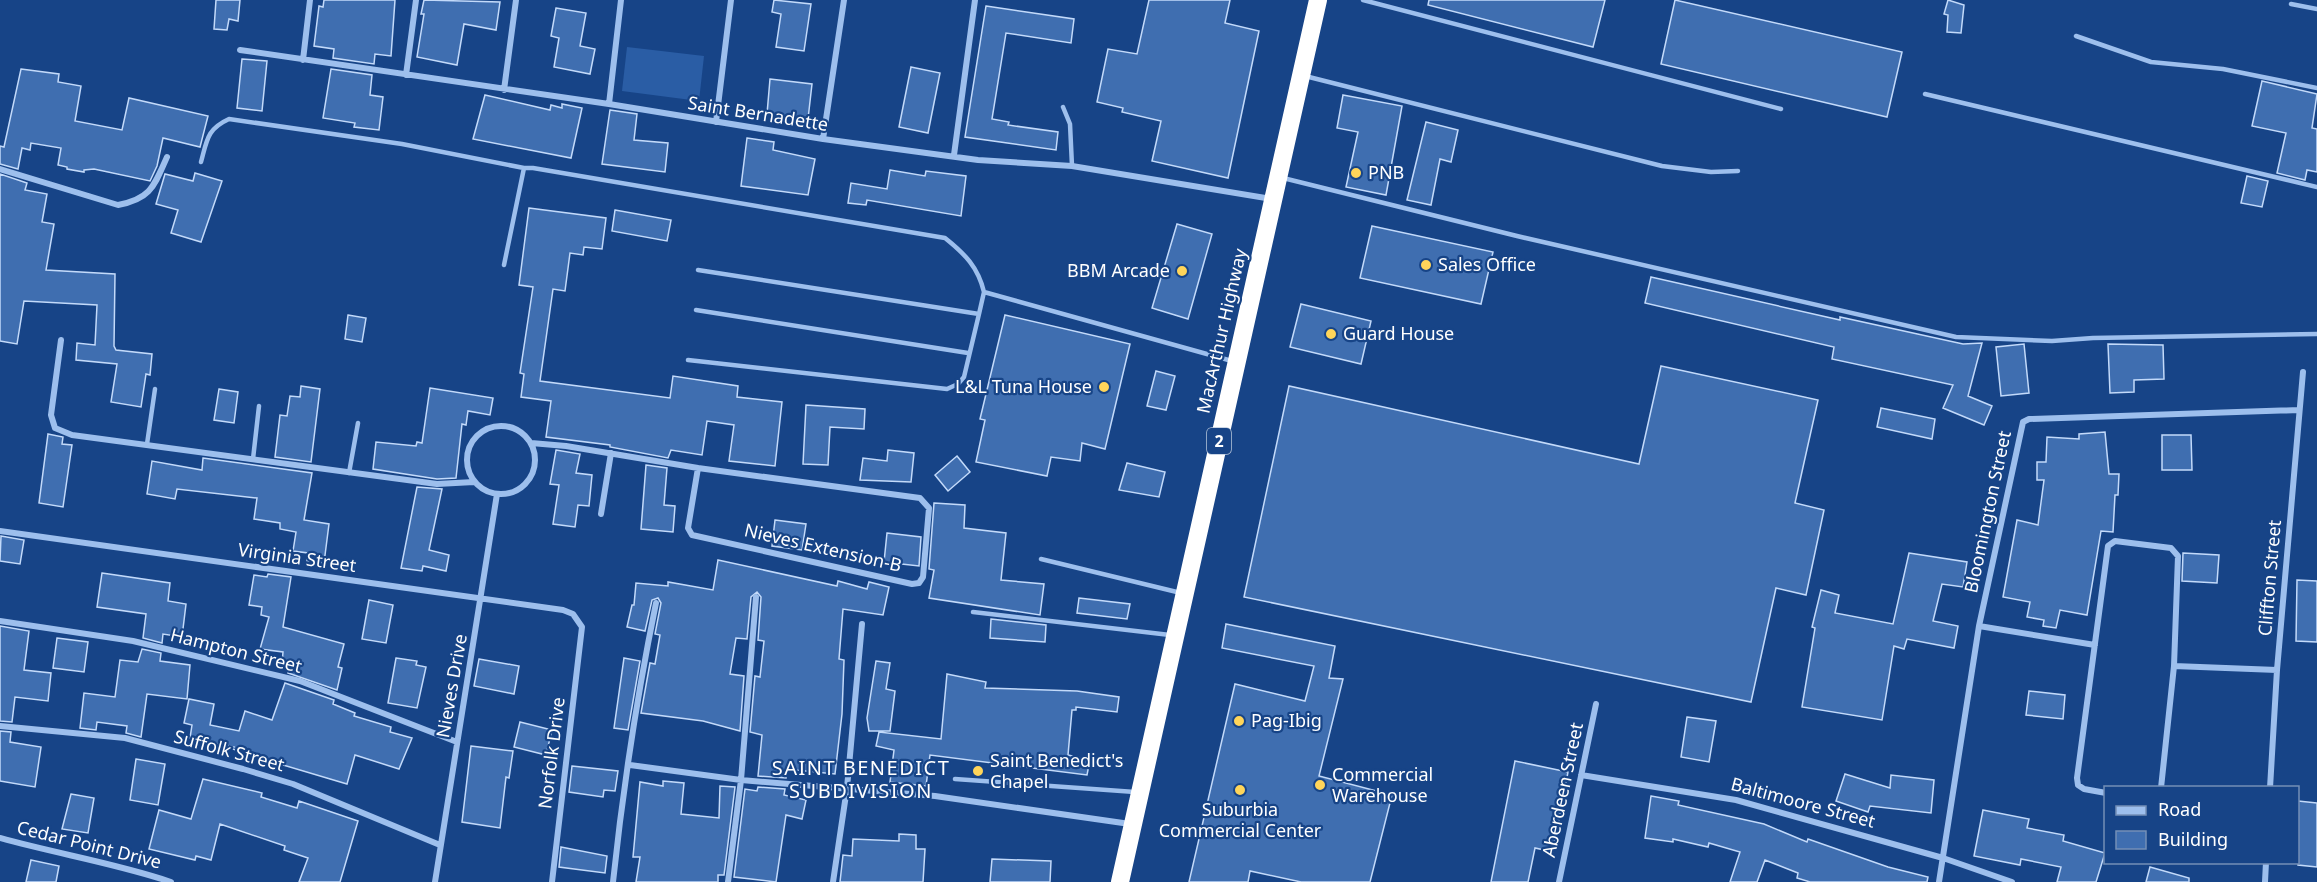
<svg xmlns="http://www.w3.org/2000/svg" width="2317" height="882" viewBox="0 0 2317 882" font-family="'Noto Sans',sans-serif">
<style>
.green{fill:#2a5da5}
.building{fill:#3f6eb0;stroke:#c3dafa;stroke-width:1.5}
.lines{fill:none;stroke-linecap:round;stroke-linejoin:round}
.lane{stroke:#9dbfed;stroke-width:4.5}
.street{stroke:#9dbfed;stroke-width:6}
.highway{stroke:#fff;stroke-width:18}
.poi-dot{fill:#ffd55a;stroke:#174487;stroke-width:2}
.labels{text-anchor:middle;stroke-width:4.5;stroke-linejoin:round;paint-order:stroke}
.shield{fill:#174487;stroke:#b9c7db;stroke-width:1.5}
.shield-label{font-size:16px;font-weight:bold;fill:#fff}
.street-label{font-size:18px;fill:#fff;stroke:#174487}
.poi-label{font-size:18px;fill:#fff;stroke:#174487;text-anchor:start}
.neighbourhood-label{font-size:20px;letter-spacing:1.5px;fill:#fff;stroke:#174487}
</style>
<rect width="100%" height="100%" fill="#174487"/>
<path class="green" d="M627,47L704,56L699,101L622,91Z"/>
<path class="building" d="M216,0H240L238,21L229,19L227,30L214,29Z
M324,0H395L391,56L375,54L374,64L333,58L334,49L314,46L319,6L323,7Z
M424,0L500,2L496,30L464,24L457,65L417,57L424,14H421Z
M774,0L811,4L804,51L776,47L781,14L772,12Z
M1149,0H1230L1225,23L1259,31L1228,178L1152,161L1161,121L1122,112L1123,108L1097,102L1108,49L1137,54Z
M1429,0H1605L1593,47L1428,5Z
M1675,0L1902,52L1887,117L1661,64Z
M1948,0L1964,5L1961,33L1947,32L1948,15L1944,14Z
M986,6L1074,19L1071,43L1006,33L992,119L1009,122L1008,125L1058,132L1056,150L965,137Z
M556,8L586,13L580,46L595,49L590,74L554,67L559,38L551,36Z
M242,59L267,61L262,111L237,108Z
M911,67L940,73L928,133L899,127Z
M21,69L59,74L58,82L81,86L75,121L122,130L129,98L208,116L200,147L163,138L157,166L150,181L94,169L84,170V172L67,169V167L58,165L61,148L31,143L30,150L22,148L18,169L0,164V146L4,147Z
M331,69L372,75L370,95L383,97L379,130L354,127L355,123L323,118Z
M770,79L812,84L808,119L767,114Z
M2262,81L2317,94L2312,128L2317,129V172L2307,170L2305,180L2277,173L2286,133L2252,126Z
M485,95L550,110L551,105L562,108V104L582,108L571,158L473,139Z
M1343,95L1402,106L1386,195L1346,187L1358,132L1337,128Z
M610,110L637,114L634,140L668,143L665,172L602,164Z
M1426,122L1458,130L1451,162L1440,159L1431,205L1407,200Z
M747,138L774,142L773,150L815,159L808,195L741,186Z
M890,170L925,176L926,171L966,176L961,216L867,200L866,205L848,203L851,183L887,189Z
M195,173L222,181L201,242L171,233L178,210L156,204L165,174L193,181Z
M0,174L27,183L25,190L47,194L42,222L54,224L46,270L115,274L114,346L116,350L152,354L150,375L146,374L141,407L111,402L117,364L76,360L77,343L95,345L97,305L24,301L17,344L0,341Z
M2247,176L2268,181L2262,207L2241,203Z
M529,208L606,218L602,249L584,247L583,255L570,253L565,291L553,289L540,381L670,398L673,376L738,386L737,397L782,402L775,466L729,461L734,425L707,421L702,455L671,450L668,458L610,447V445L546,437L551,401L521,397L524,374L520,373L533,287L519,285Z
M615,210L671,220L667,241L612,231Z
M1177,224L1212,234L1188,319L1152,308Z
M1372,226L1493,252L1481,304L1360,278Z
M1651,277L1840,320V317L1963,344L1982,343L1968,396L1992,406L1984,425L1943,408L1953,385L1832,359L1834,347L1645,303Z
M1301,304L1371,321L1361,364L1290,347Z
M348,315L366,318L362,342L345,339Z
M1005,315L1130,344L1105,449L1082,443L1080,461L1051,457L1047,476L976,462L985,420L980,419Z
M2024,344L2029,393L2001,396L1996,347Z
M2108,344L2163,345L2164,379L2134,380V392L2110,393Z
M1661,366L1818,400L1795,503L1824,510L1806,595L1776,588L1751,702L1244,597L1289,386L1639,464Z
M1156,371L1175,376L1166,410L1147,406Z
M301,386L320,389L311,462L275,457L280,415L287,416L290,396L300,397Z
M430,388L493,398L490,415L468,411L466,425L462,424L456,478L437,479L373,469L376,442L416,446L417,442L422,443Z
M219,389L238,392L234,423L214,420Z
M806,405L865,409L864,429L830,427L828,465L803,464Z
M1881,408L1935,419L1932,439L1877,427Z
M2105,432L2109,474H2119L2118,495H2115L2113,532L2101,531L2087,615L2060,610L2056,628L2043,626L2044,620L2027,617L2030,602L2003,597L2017,520L2038,525L2044,480H2037V462H2046L2047,437L2079,439V434Z
M48,434L63,437L62,444L72,445L63,507L39,503Z
M2162,435H2191L2192,470H2162Z
M556,450L580,454L576,473L592,475L589,506L578,505L575,527L553,524L559,485L550,484Z
M888,450L914,453L911,482L860,480L863,458L887,461Z
M957,456L970,472L948,491L935,475Z
M203,458L312,473L304,520L329,524L324,563L307,561L308,553L293,551L296,532L280,529V523L254,519L257,498L177,489L175,499L147,494L152,461L202,470Z
M1127,463L1165,472L1159,497L1119,490Z
M646,465L667,468L664,505L675,506L673,532L641,529Z
M417,487L442,489L429,550L449,555L446,571L423,566L422,571L401,568Z
M934,503L965,505L964,528L1006,533L1001,580L1044,584L1040,615L929,598L934,570L929,569Z
M775,520L806,524L802,550L772,546Z
M887,533L921,537L919,566L884,562Z
M1,536L24,540L20,564L0,561Z
M1909,553L1967,562L1963,587L1942,584L1933,621L1958,626L1954,648L1907,639L1904,649L1894,646L1882,720L1802,707L1815,628L1812,627L1821,590L1839,595L1835,613L1893,624Z
M2183,553L2219,555L2217,583L2182,581Z
M718,560L837,586L838,581L867,589L869,582L889,587L883,615L843,609L839,659L844,660L842,714L835,774L786,769V778L758,776L762,735L750,732L755,676L760,677L764,641L758,640L761,597L757,592L751,597L747,639L736,638L730,674L744,676L740,731L703,721L641,713L650,663L655,664L660,635L655,634L661,603L658,598L652,600L645,631L627,627L632,605H634L636,583L668,586V582L713,590Z
M102,573L170,583L168,601L186,604L182,637L163,634L162,643L143,638L146,614L97,607Z
M268,574L291,577L283,627L344,644L338,667L342,668L337,690L288,673L290,666L282,664L283,652L260,649L269,617L261,615L262,607L249,605L254,575L267,577Z
M2297,580L2317,581V642L2296,641Z
M1079,598L1130,604L1127,619L1077,613Z
M369,600L393,605L386,643L362,639Z
M991,619L1046,625L1045,642L990,638Z
M1226,624L1335,646L1329,678L1343,679L1319,776L1392,795L1370,882H1301L1250,871L1248,882H1189L1235,684L1305,701L1314,666L1222,648Z
M0,626L29,631L24,670L51,673L48,701L15,697L12,722L0,721Z
M57,638L88,642L84,672L53,668Z
M142,649L161,653L160,661L190,665L187,699L147,694L141,737L126,733L127,726L97,722L96,730L80,728L84,693L115,697L120,660L138,662Z
M396,658L417,661L416,665L426,667L417,708L388,703Z
M624,658L640,661L628,730L614,728Z
M479,659L519,666L514,694L474,686Z
M876,661L890,663L886,689L895,691L890,731H869L867,718Z
M947,674L986,682L985,688L1077,691L1119,697L1117,712L1076,707V710H1072L1068,755L1090,760L1087,775L930,755L926,786L890,782L894,750L876,746L879,732L941,739Z
M285,683L334,700L333,704L355,713L354,716L391,727L390,732L412,738L399,769L355,755L347,784L263,759L233,749L234,747L190,738L192,725L184,723L189,699L214,704L210,725L239,731L245,711L272,720Z
M2029,691L2065,695L2063,719L2026,715Z
M1687,717L1716,721L1709,762L1681,757Z
M520,722L552,730L546,755L514,747Z
M0,731L11,732L10,742L41,747L35,787L0,781Z
M471,746L513,751L509,778L506,777L500,828L462,822Z
M136,759L165,764L158,805L130,800Z
M1515,761L1568,772L1553,852L1535,848L1528,882H1491Z
M572,766L618,771L615,791L604,790L603,797L569,792Z
M1845,774L1890,788L1891,775L1934,780L1931,813L1870,806L1868,812L1836,801Z
M203,779L262,793L261,797L297,808L299,801L358,821L340,882H299L308,858L284,850L285,846L220,824L211,860L196,856L195,860L149,849L159,810L191,819Z
M663,781L684,783L681,814L719,818L720,786L735,787L724,875H718V882H636L640,857H633L640,782L663,786Z
M758,787L785,789L784,795L806,800L802,819L786,815L776,882L734,877L745,789L757,791Z
M71,794L94,798L88,833L62,829Z
M1651,796L1679,801L1678,805L1764,824L1807,842L1808,839L1888,867L1928,877L1927,882H1810L1797,878L1798,873L1765,860L1757,882H1730L1740,852L1709,843L1708,847L1673,839V842L1645,838Z
M2298,801L2317,803V867L2298,865Z
M1983,810L2029,819L2027,828L2064,835L2063,841L2105,853L2096,882H2057L2061,867L2021,859L2020,865L1974,856Z
M899,834L916,835V849H925L923,882H840L843,855L852,856L853,839L899,841Z
M561,847L607,856L605,873L559,867Z
M992,859L1051,861L1050,882H990Z
M31,860L59,866L56,882H26Z
M2150,867L2189,878V882H2146Z"/>
<g class="lines">
<path class="lane" d="M1363,0L1781,109
M2291,4L2317,9
M2076,36L2151,62L2223,69L2317,88
M1305,76L1662,166L1711,172L1738,171
M1925,94L2317,187
M1063,107L1070,124L1072,166
M201,162C207,140 207,129 229,119L402,144L524,168
M1283,178L1517,236L1956,337L2052,341L2093,338L2317,334
M504,265L524,168H533L945,238C965,254 978,267 984,292L1232,361
M698,270L979,314L984,292
M696,310L968,353
M688,360L947,389L958,384L964,377L979,314
M147,444L155,389
M253,459L259,406
M349,473L358,423
M1041,559L1181,593
M973,612L1170,635
M955,779L1135,792"/>
<path class="street" d="M240,50L609,104L823,139L978,160L1072,166L1272,199
M303,60L310,0
M406,75L416,0
M504,90L516,0
M609,104L621,0
M716,122L731,0
M823,139L844,0
M954,155L975,0
M0,169L118,205C151,199 154,186 167,157
M61,340L51,415L55,428L72,435L437,484L474,482
M467 460a34 34 0 1 1 68 0a34 34 0 1 1-68 0Z
M531,443L566,446L698,468L920,498L929,508L923,577L919,583L912,584L692,535L688,528L698,468
M601,514L611,453
M0,531L563,610L573,614L582,627L552,882
M0,621L133,641L300,681L457,742
M1979,626L2095,645
M2174,666L2277,670
M0,726L125,738L243,769L293,784L440,845
M630,765L741,780L935,796L1130,824
M1581,775L1736,800L1943,858L2012,882
M2270,788L2277,670L2303,372
M2106,793L2084,789L2078,785L2077,778L2108,546L2115,541L2171,548L2178,556L2174,666L2161,788
M0,838C57,854 115,863 171,882
M435,882L497,494
M613,882C623,788 637,696 656,603
M728,882L741,780L756,597
M833,882L847,788L862,624
M1559,882L1596,704
M1939,882L1979,626L2023,422L2029,419L2299,410
M2265,882L2266,862"/>
<path class="highway" d="M1120,882L1318,0"/>
</g>
<g class="poi-dot">
<circle cx="1356" cy="173" r="6"/>
<circle cx="1426" cy="265" r="6"/>
<circle cx="1182" cy="271" r="6"/>
<circle cx="1331" cy="334" r="6"/>
<circle cx="1104" cy="387" r="6"/>
<circle cx="1239" cy="721" r="6"/>
<circle cx="978" cy="771" r="6"/>
<circle cx="1320" cy="785" r="6"/>
<circle cx="1240" cy="790" r="6"/>
</g>
<g class="labels">
<rect class="shield" x="1207" y="428" width="24" height="26" rx="4.5"/>
<g class="shield-label">
<text x="1219" y="447">2</text>
</g>
<g class="street-label">
<text transform="translate(758 114) rotate(9)" y="6">Saint Bernadette</text>
<text transform="translate(1222 331) rotate(-77)" y="6">MacArthur Highway</text>
<text transform="translate(1988 512) rotate(-78)" y="6">Bloomington Street</text>
<text transform="translate(823 548) rotate(13)" y="6">Nieves Extension-B</text>
<text transform="translate(297 558) rotate(8)" y="6">Virginia Street</text>
<text transform="translate(2270 578) rotate(-85)" y="6">Cliffton Street</text>
<text transform="translate(236 651) rotate(14)" y="6">Hampton Street</text>
<text transform="translate(452 686) rotate(-80)" y="6">Nieves Drive</text>
<text transform="translate(229 751) rotate(15)" y="6">Suffolk Street</text>
<text transform="translate(552 753) rotate(-83)" y="6">Norfolk Drive</text>
<text transform="translate(1563 790) rotate(-78)" y="6">Aberdeen Street</text>
<text transform="translate(1803 803) rotate(15)" y="6">Baltimoore Street</text>
<text transform="translate(89 845) rotate(14)" y="6">Cedar Point Drive</text>
</g>
<g class="poi-label">
<text x="1368" y="179">PNB</text>
<text x="1438" y="271">Sales Office</text>
<text x="1170" y="277" text-anchor="end">BBM Arcade</text>
<text x="1343" y="340">Guard House</text>
<text x="1092" y="393" text-anchor="end">L&amp;L Tuna House</text>
<text x="1251" y="727">Pag-Ibig</text>
<text x="990" y="767">Saint Benedict's<tspan x="990" dy="21">Chapel</tspan></text>
<text x="1332" y="781">Commercial<tspan x="1332" dy="21">Warehouse</tspan></text>
<text x="1240" y="816" text-anchor="middle">Suburbia<tspan x="1240" dy="21">Commercial Center</tspan></text>
</g>
<g class="neighbourhood-label">
<text x="861" y="775">SAINT BENEDICT<tspan x="861" dy="23">SUBDIVISION</tspan></text>
</g>
</g>
<rect x="2104" y="786" width="195" height="78" fill="#174487" stroke="#748fb7" stroke-width="1.5"/>
<rect x="2116" y="806" width="30" height="9" fill="#9dbfed" stroke="#748fb7" stroke-width="1.5"/>
<text x="2158" y="816" font-size="18" fill="#ffffff">Road</text>
<rect x="2116" y="831" width="30" height="18" fill="#3f6eb0" stroke="#748fb7" stroke-width="1.5"/>
<text x="2158" y="846" font-size="18" fill="#ffffff">Building</text>
</svg>
